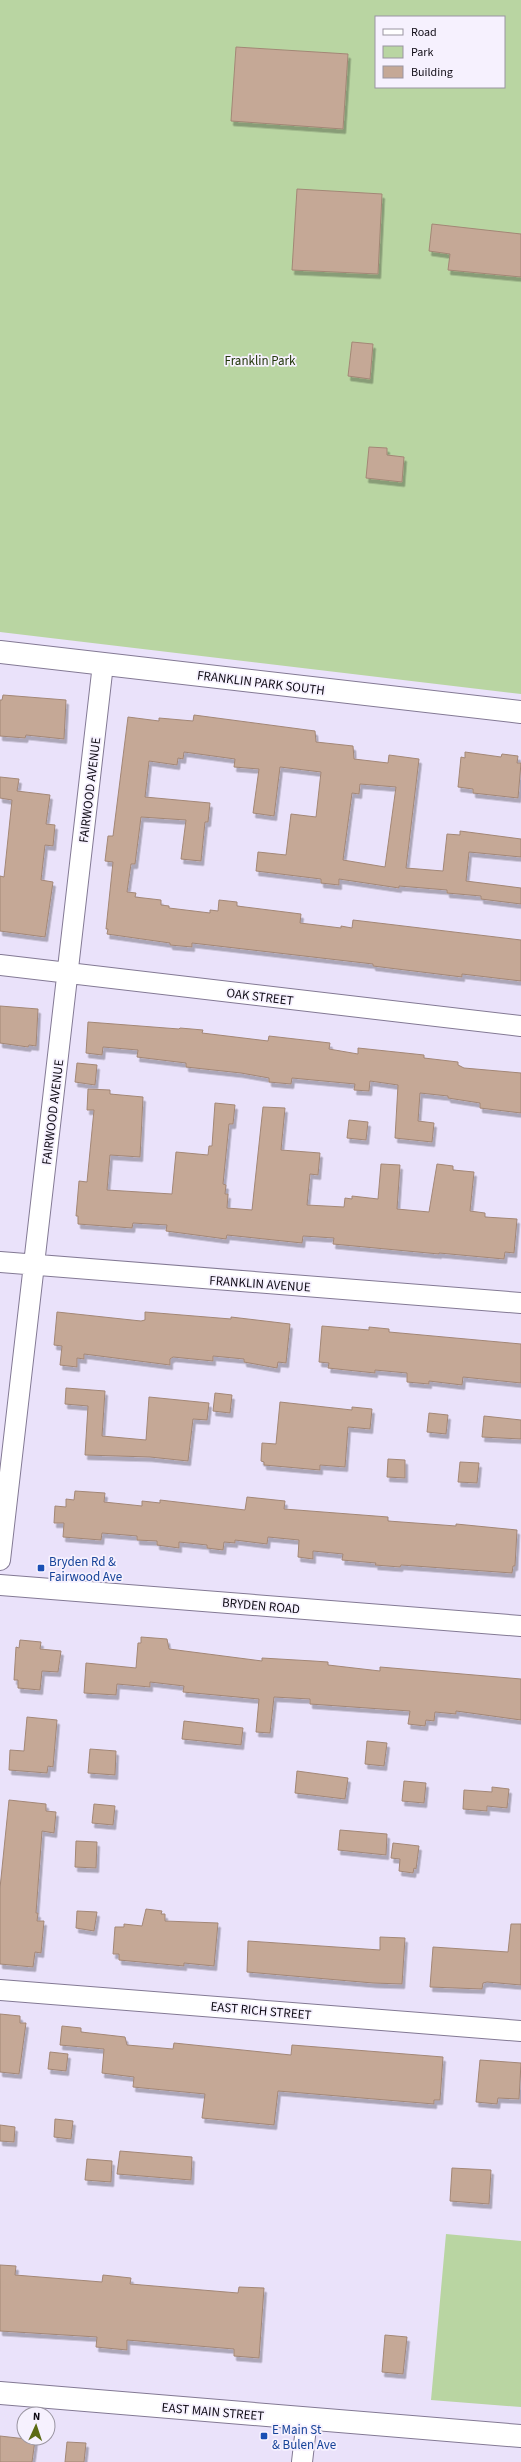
<svg xmlns="http://www.w3.org/2000/svg" width="521" height="2462" viewBox="0 0 521 2462" font-family="'Source Sans 3',sans-serif">
<style>
.green{fill:#b9d5a2;fill-rule:evenodd}
.building{fill:#c5a896;stroke:#a38776;fill-rule:evenodd;filter:url(#shadow)}
.lines{fill:none;stroke-linecap:round;stroke-linejoin:round}
.minor-casing{stroke:#837994;stroke-width:22}
.tertiary-casing{stroke:#837994;stroke-width:24}
.primary-casing{stroke:#837994;stroke-width:24}
.minor{stroke:#fff;stroke-width:20}
.tertiary{stroke:#fff;stroke-width:22}
.primary{stroke:#fff;stroke-width:22}
.transit-dot{fill:#1a4fb4;stroke:#f6f1fe;stroke-width:1.5}
.labels{text-anchor:middle;stroke-width:3.5;stroke-linejoin:round;paint-order:stroke}
.park-label{font-size:13px;fill:#22360a;stroke:#f6f1fe}
.street-label{font-size:13px;fill:#0f0b15;stroke:#f6f1fe}
.transit-label{font-size:13px;fill:#164399;stroke:#f6f1fe;text-anchor:start}
</style>
<defs>
<filter id="shadow"><feDropShadow dx="2.5" dy="4.5" stdDeviation="0" flood-color="#0004"/></filter>
</defs>
<rect width="100%" height="100%" fill="#eae2fa"/>
<path class="green" d="M0,0H521V694L0,632ZM376,17H504V87H376Z
M446,2234L521,2241V2407L431,2400Z"/>
<path class="building" d="M236,47L348,54L343,129L231,121Z
M297,189L382,194L378,274L292,270Z
M432,224L521,234V277L448,270L450,254L429,251Z
M352,342L373,344L370,379L348,376Z
M369,447L387,448V455L404,457L402,482L366,478Z
M3,695L66,700L64,739L26,735L25,738L0,736V700H2Z
M194,715L315,731L316,742L353,746L354,759L388,763L389,755L419,759L406,868L443,871L447,834L460,835V831L521,839V857L469,852L466,881L521,888V904L481,899V896L447,893V890L399,886V888L339,879V885L321,883V879L256,871L258,852L286,855L291,814L316,817L321,772L280,767L274,816L253,813L259,769L234,767L235,759L184,752L183,759L178,758L177,765L149,761L145,797L210,803L208,822H205L201,861L181,859L186,820L141,817L135,864H131L127,892L136,893L135,897L161,900V905L169,906V908L210,913V910L218,911L219,900L237,902V906L301,914L300,923L341,928V926L352,928L353,920L521,940V981L462,974V977L373,966V964L192,943V947L170,945V943L107,934L108,929H106L113,862L105,861L108,836H113L128,717L159,721V718L193,721ZM360,784L396,787L385,867L343,860L352,793L359,794Z
M465,752L501,757L502,754L518,756L517,763H521L518,798L473,793V789L458,787L461,757L465,758Z
M0,777L19,779L17,791L50,795L46,824L55,825L53,846L45,845L41,880L53,882L45,937L0,931V876L4,877L12,800L0,798Z
M0,1006L38,1009L36,1046L29,1045L28,1047L0,1043Z
M88,1022L179,1029L180,1028L203,1030L202,1033L268,1041L269,1036L330,1043L329,1049L358,1054V1048L424,1055V1058L458,1062V1065L464,1068L521,1073V1113L480,1108V1103L448,1098V1096L420,1093L418,1121L434,1123L432,1142L395,1138L398,1085L370,1081L369,1091L354,1090L355,1084L292,1078L291,1084L269,1082V1078L241,1073L186,1067V1063L137,1057L138,1050L103,1047L102,1055L86,1053Z
M77,1063L97,1065L95,1085L75,1082Z
M88,1089L110,1090V1094L143,1097L140,1157L110,1155L107,1190L172,1194L176,1152L208,1155L209,1146H212L215,1103L235,1105L233,1124H229L223,1184L226,1185L225,1194H228L227,1208L252,1210L263,1107L285,1108L281,1150L320,1153L318,1175L310,1174L307,1205L344,1207L345,1198L352,1199V1196L378,1199L381,1164L400,1165L397,1209L429,1212L437,1164L453,1166V1170L474,1172L470,1211L485,1213V1217L517,1219L514,1253L505,1252L504,1259L439,1253V1254L333,1244L334,1238L303,1236L302,1243L227,1235L226,1239L166,1231L167,1225L133,1223L132,1228L78,1224V1216H76L79,1181L87,1182L94,1110H87Z
M349,1120L368,1122L366,1140L347,1138Z
M57,1312L141,1321L145,1320V1312L231,1319V1317L290,1324L286,1363L278,1362L277,1368L244,1362V1359L213,1356V1361L173,1357L170,1359V1365L84,1354V1359L77,1358V1367L60,1365L62,1346L54,1345Z
M322,1326L369,1330V1327L389,1329V1332L521,1344V1383L463,1377L462,1385L429,1381V1384L407,1382V1373L375,1370V1373L328,1368L329,1363L319,1362Z
M66,1388L105,1391L102,1436L146,1440L149,1397L209,1403L207,1420L193,1419L188,1461L150,1457L85,1455L88,1406L65,1404Z
M215,1393L232,1395L230,1413L213,1411Z
M280,1402L352,1410V1407L372,1409L370,1429L348,1427L345,1467L320,1465V1470L264,1465V1462L261,1461L262,1443L276,1444Z
M429,1413L448,1415L446,1434L427,1432Z
M484,1416L521,1420V1439L482,1437Z
M388,1459L405,1460V1478L387,1477Z
M460,1462L479,1463L477,1483L458,1482Z
M75,1491L105,1493L104,1502L142,1506V1501L160,1503V1500L245,1510L247,1497L285,1501L284,1509L388,1517V1521L456,1526V1524L517,1530L515,1566H513L512,1573L401,1565L400,1567L375,1565L376,1563L342,1560L343,1554L313,1551V1559L298,1557L299,1540L268,1537L267,1544L235,1540V1543L224,1542L223,1550L207,1548V1545L179,1542V1548L157,1545V1541L137,1540V1536L102,1533L101,1540L63,1537L64,1523H54L55,1506L66,1507V1499L74,1500Z
M141,1637L167,1639L169,1649L262,1661V1658L313,1661L328,1662V1665L380,1671V1667L521,1679V1720L456,1711V1714L435,1712L434,1721L426,1720L425,1726L408,1724L410,1711L310,1704V1699L274,1697L270,1733L256,1732L259,1699L183,1692L184,1686L150,1682V1687L117,1684L116,1695L84,1693L86,1663L136,1668L138,1643H141Z
M20,1640L41,1642L40,1649L61,1651L58,1672L42,1671L40,1690L18,1688V1680H14L16,1647L19,1648Z
M27,1717L57,1720L53,1767L48,1766L47,1773L9,1770L10,1750L24,1751Z
M184,1721L243,1728L241,1745L182,1739Z
M367,1741L387,1743L384,1766L365,1764Z
M90,1749L116,1751L115,1775L88,1773Z
M297,1771L348,1778L345,1799L295,1793Z
M404,1781L426,1783L424,1803L402,1801Z
M492,1787L509,1789L507,1808L487,1806V1811L463,1809L464,1790L492,1792Z
M9,1800L46,1804V1811L56,1812L54,1833L42,1831L36,1913H38L37,1921H44L41,1953L35,1952L33,1967L0,1964V1888Z
M94,1804L115,1806L113,1825L92,1823Z
M340,1830L387,1834L386,1855L338,1850Z
M76,1841L97,1842L96,1868L75,1867Z
M393,1843L419,1846L416,1869L414,1868L413,1873L399,1871L400,1859L391,1858Z
M146,1909L162,1911L161,1914H165V1921L218,1923L214,1966L184,1963V1966L119,1960V1954H113L115,1927H124V1924L142,1926Z
M77,1911L97,1912L94,1931L76,1928Z
M511,1924H521V1985L487,1982L483,1983L482,1989L430,1987L433,1947L508,1952Z
M380,1937L405,1938L402,1984L373,1983L247,1972L248,1941L380,1950Z
M0,2014L20,2016V2023H26L19,2074L0,2072Z
M62,2026L81,2028V2032L125,2037L127,2045L173,2049L174,2043L291,2055L292,2045L443,2057L440,2100H434V2104L278,2091L274,2125L202,2118L205,2094L133,2087L134,2077L102,2073L104,2049L60,2045Z
M50,2052L68,2054L66,2071L48,2069Z
M480,2060L521,2063L519,2099L498,2098L497,2104L476,2102Z
M55,2119L73,2121L71,2139L54,2137Z
M0,2125L15,2127L14,2142L0,2141Z
M120,2151L192,2157L191,2180L117,2174Z
M87,2159L112,2161L111,2182L85,2180Z
M452,2168L491,2170L489,2204L450,2201Z
M0,2265L16,2266L15,2275L102,2282L103,2275L131,2278L130,2284L238,2293L239,2287L264,2288L259,2358L234,2356V2349L127,2340V2350L96,2347L97,2337L0,2331Z
M385,2335L407,2337L403,2374L382,2372Z
M0,2436L35,2440L32,2462H0Z
M67,2442L86,2443L84,2462H65Z"/>
<g class="lines">
<g class="minor-casing">
<path id="minor" d="M0,965L521,1026
M0,1262L521,1303
M0,1560L103,664
M0,1585L521,1626
M0,1990L521,2031
M302,2462L307,2419"/>
</g>
<g class="tertiary-casing">
<path id="tertiary" d="M0,652L521,712"/>
</g>
<g class="primary-casing">
<path id="primary" d="M0,2393L521,2436"/>
</g>
<use href="#minor" class="minor"/>
<use href="#tertiary" class="tertiary"/>
<use href="#primary" class="primary"/>
</g>
<g class="transit-dot">
<rect x="37" y="1564" width="8" height="8" rx="2"/>
<rect x="260" y="2432" width="8" height="8" rx="2"/>
</g>
<g class="labels">
<g class="park-label">
<text x="260" y="365">Franklin Park</text>
</g>
<g class="street-label">
<text transform="translate(261 682) rotate(7)" y="5">FRANKLIN PARK SOUTH</text>
<text transform="translate(89 790) rotate(-83)" y="5">FAIRWOOD AVENUE</text>
<text transform="translate(260 996) rotate(7)" y="5">OAK STREET</text>
<text transform="translate(52 1112) rotate(-83)" y="5">FAIRWOOD AVENUE</text>
<text transform="translate(260 1283) rotate(4)" y="5">FRANKLIN AVENUE</text>
<text transform="translate(261 1605) rotate(5)" y="5">BRYDEN ROAD</text>
<text transform="translate(261 2010) rotate(5)" y="5">EAST RICH STREET</text>
<text transform="translate(213 2411) rotate(5)" y="5">EAST MAIN STREET</text>
</g>
<g class="transit-label">
<text x="49" y="1566">Bryden Rd &amp;<tspan x="49" dy="15">Fairwood Ave</tspan></text>
<text x="272" y="2434">E Main St<tspan x="272" dy="15">&amp; Bulen Ave</tspan></text>
</g>
</g>
<rect x="375" y="16" width="130" height="72" fill="#f6f1fe" stroke="#9a95a1"/>
<rect x="383" y="29" width="20" height="6" fill="#ffffff" stroke="#9a95a1"/>
<text x="411" y="36" font-size="12" fill="#0f0b15">Road</text>
<rect x="383" y="46" width="20" height="12" fill="#b9d5a2" stroke="#9a95a1"/>
<text x="411" y="56" font-size="12" fill="#0f0b15">Park</text>
<rect x="383" y="66" width="20" height="12" fill="#c5a896" stroke="#9a95a1"/>
<text x="411" y="76" font-size="12" fill="#0f0b15">Building</text>
<g transform="translate(36 2426) rotate(3)"><circle r="19" fill="#f6f1fe" stroke="#9a95a1"/>
<path d="M0-3L7 15L0 10L-7 15Z" fill="#5c6b15"/>
<text y="-6" font-size="11" font-weight="bold" text-anchor="middle" fill="#0f0b15">N</text>
</g>
</svg>
